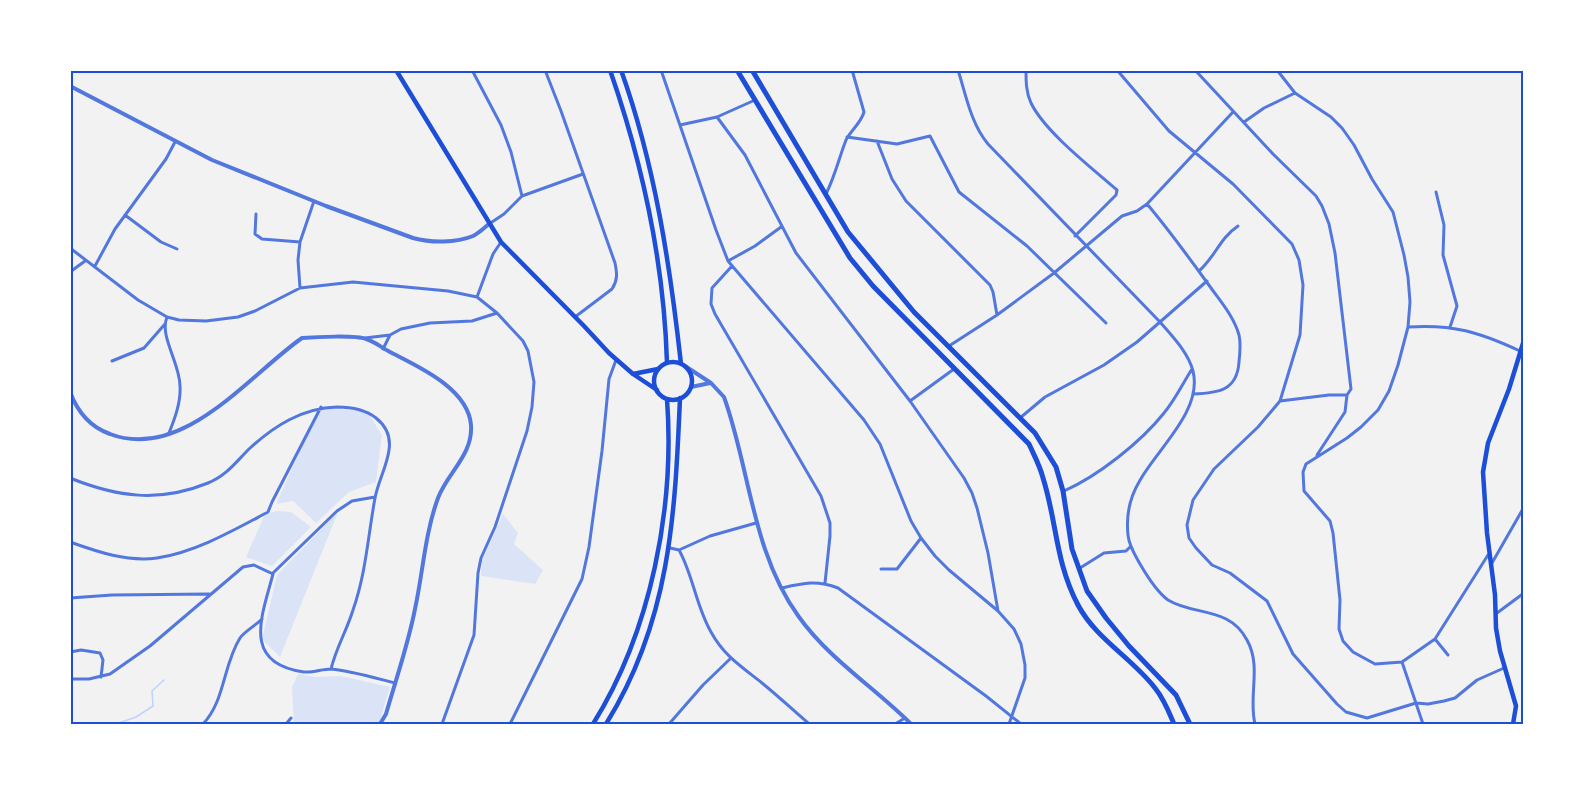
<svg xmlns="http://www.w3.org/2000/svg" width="1594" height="795" viewBox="0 0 1594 795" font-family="'Titillium Web',sans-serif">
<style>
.green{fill:#dbe4f7}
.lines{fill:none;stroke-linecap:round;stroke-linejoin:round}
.stream{stroke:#bfd3fe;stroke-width:1.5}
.minor{stroke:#5277de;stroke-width:3}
.tertiary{stroke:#5277de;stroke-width:4}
.secondary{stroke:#1d4ed8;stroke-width:4.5}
.primary{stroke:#1d4ed8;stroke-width:4.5}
.trunk{stroke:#1d4ed8;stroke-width:5}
.neatline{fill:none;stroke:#1d4ed8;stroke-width:2}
</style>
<rect width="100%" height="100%" fill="#f2f2f2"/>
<path class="green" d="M319,408L367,411L382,435L376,482L349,492L316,523L293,501L276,504Z
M277,511L291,512L311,527L272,566L246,557L265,514Z
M338,512L280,657L262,639L277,575Z
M503,514L518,533L514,544L543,570L535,584L481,576L482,561Z
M298,674L316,677L341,676L390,687L380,720L378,724H294L292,687Z"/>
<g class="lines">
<path class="stream" d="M116,724L136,717L153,706L152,691L164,680"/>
<path class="minor" d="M472,70L501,125L511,152L522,196
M545,70L561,111L615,263C617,273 618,280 612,289L575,317
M661,70L716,230L728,261L864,420L880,444L911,521L921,538L935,556L949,570L998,611
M958,70C966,95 971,124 988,144L1160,322C1172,336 1188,352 1193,371C1203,411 1156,450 1139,482C1129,499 1126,516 1128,535C1129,546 1135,555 1140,564C1147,576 1157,592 1168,600C1194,616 1229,606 1247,640C1262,667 1248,696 1255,724
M1026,70C1026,82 1026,92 1031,103C1045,132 1092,168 1117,190L1116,195L1075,236
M1117,70L1169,131L1233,184L1292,244L1299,260L1303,285L1300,335L1280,401L1258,427L1214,469L1193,500L1187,525L1189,538L1196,548L1212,565L1230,573L1267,601L1293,654L1337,704L1346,712L1367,718L1416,703L1428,704L1444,701L1455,698L1477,680L1504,668
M1195,70L1273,154L1316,196L1322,206L1329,224L1335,253L1351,389L1347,395L1345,412L1317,455
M1277,70L1295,93L1331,117L1342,128L1354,145L1372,179L1393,212L1404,255L1408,277L1410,302L1408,327L1398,365L1389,391L1378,410L1361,427L1347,438L1306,464L1303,472L1304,491L1330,521L1333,533L1340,600L1339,629L1343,641L1353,652L1375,664L1402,662L1435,639L1488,555
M717,117L745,155L796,253L910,401L964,478L972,493L977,508L988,553L998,611L1014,629L1021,644L1025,665V678L1009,724
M1244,122L1264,108L1295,93
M680,125L717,117L755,100
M847,137L897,144L930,136L959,192L1027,246L1106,323
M877,141L892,179L906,201L990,285L993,292L997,315
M1436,192L1444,225L1443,255L1457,306L1450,327
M826,194C835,176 839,158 846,140C851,130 861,123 864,112L852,70
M1147,204C1170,231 1190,259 1211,288C1221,302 1234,317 1239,335C1241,343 1240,353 1239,362C1237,391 1218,393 1193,394
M256,214L255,234L262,239L300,242
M125,215L161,242L177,249
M489,224L504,214L522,196L583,174
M70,248L138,300L167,317L179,320L206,321L238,317L255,311L300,288L353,282L448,291L477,297L497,313L523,341L528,351L534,382L532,407L527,431L495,527L481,558L478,573L474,635L442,724
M728,261L755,246L781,227
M95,266L115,229L166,159L175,142
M732,266L712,288L711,304L715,314L821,496L830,523V536L825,583
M1199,271C1215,257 1220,238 1238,226
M70,272L85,261
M300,288L298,260L300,242L314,201
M477,297L493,254L501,242
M167,317C159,336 180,363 180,386C181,402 175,418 169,433
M1408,327C1453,324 1479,332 1520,351
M365,338L390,335L401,329L430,323L472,321L497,313
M949,346L997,315L1054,273L1122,216L1137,211L1147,204L1233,112
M383,349L390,335
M112,361L144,348L165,324
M910,401L954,369
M1280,401L1329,395H1347
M1020,418L1045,397L1104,365L1137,342L1207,281
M70,478C117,497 159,503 208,483C226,476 236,462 249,449C274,426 302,408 337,407C350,407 366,410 376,418C386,426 391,437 389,450C387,466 378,482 375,498C368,536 366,573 353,610C347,630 336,648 331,669
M1064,491C1098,476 1141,442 1164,413C1175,400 1183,383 1192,369
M70,542C98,552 127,562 157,558C196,552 234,530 268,512L272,502L321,407
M670,548L679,550L710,536L756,523
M679,550C693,575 696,606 711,632C724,656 742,667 762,683C778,696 793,710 808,723
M1492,563L1524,507
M1080,568L1104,553L1126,551L1130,547
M881,569H897L921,538
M273,573L337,511L352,501L375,497
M273,574C262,616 241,663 304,672C313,673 322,669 331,669C352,671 375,678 395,683
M782,588C804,583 817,580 838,588L986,696L1021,724
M70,598L112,595L209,594
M1497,613L1524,593
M1435,639L1448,655
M70,652L81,650L100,653L103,660L101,677
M1402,662L1423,724
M70,679H89L110,674L150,646L243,567L254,565L273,574
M203,724C225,701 223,665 240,638C245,631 255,626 262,619
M286,724L291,718
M510,724L582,579L589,547L602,451L609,379L616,360
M669,724L703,685L730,659
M784,724H810
M895,724L905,718"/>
<path class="tertiary" d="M70,86L212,160L326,206L413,238C431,243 456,243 473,236C479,233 484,228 489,224
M685,366L711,383L724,397C750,469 752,553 799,617C829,659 875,688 911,724
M691,387L710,383
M70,392C78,413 90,427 110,434C183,462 250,374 302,338C315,337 356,335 366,339C374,341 382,348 390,352C417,366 468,388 471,425C473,455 448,472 438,498C425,533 423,572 415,609C408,645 396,679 386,714L380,724"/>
<path class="secondary" d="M396,70L501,242L584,326L609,353L633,374L657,390
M633,374L658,369
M1513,724L1516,706L1500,651L1496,628L1495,595L1487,533L1483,472L1488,443L1509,389L1524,340"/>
<path class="primary" d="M610,70C643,165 664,263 667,363
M621,70C655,165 670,265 681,364
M654 381a19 19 0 1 1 38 0a19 19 0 1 1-38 0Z
M593,724C651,631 675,508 667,399
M606,724C670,621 675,516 680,398"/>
<path class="trunk" d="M737,70L850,258L873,286L1029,444C1034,455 1040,466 1043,478C1057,522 1055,561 1078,605C1096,639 1132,658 1155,688C1164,699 1169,712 1174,724
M752,70L848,232L914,312L1035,433L1056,467L1063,491L1072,549L1087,591L1106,618L1129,646L1176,695L1190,724"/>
</g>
<rect width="1594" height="795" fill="none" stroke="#ffffff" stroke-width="144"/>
<rect x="72" y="72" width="1450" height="651" class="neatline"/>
</svg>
